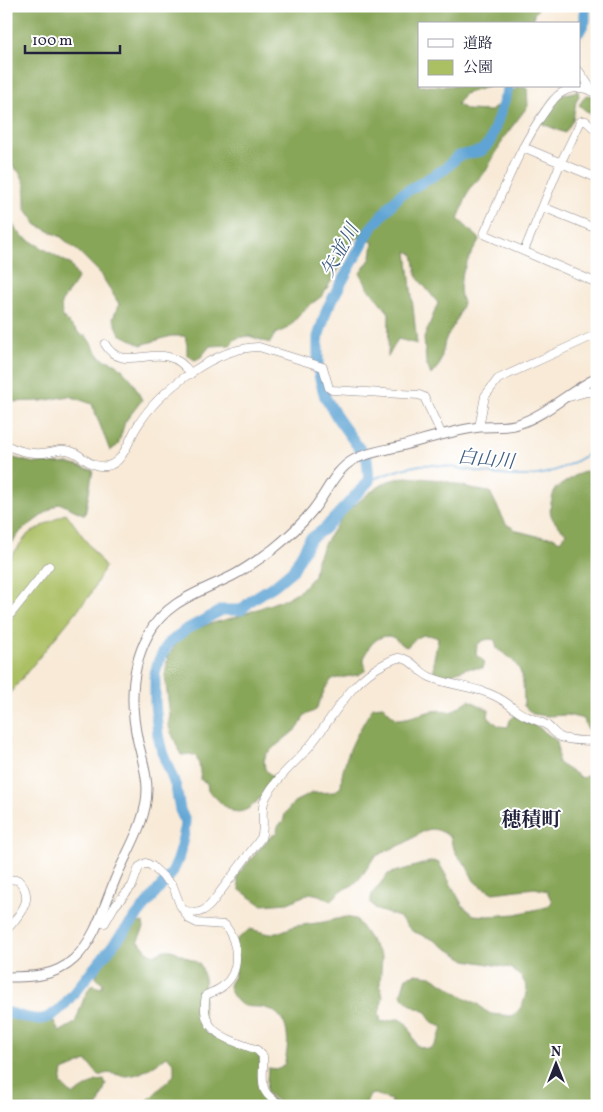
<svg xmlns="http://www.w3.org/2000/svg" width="603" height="1112" viewBox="0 0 603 1112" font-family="Vollkorn,'Noto Serif JP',serif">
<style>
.green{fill:#abbf63;stroke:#66704f}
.forest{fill:#88a659;stroke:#55644a}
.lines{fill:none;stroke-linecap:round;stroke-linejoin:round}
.stream{stroke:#5ea4d4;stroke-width:2}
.river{stroke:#5ea4d4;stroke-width:11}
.minor-casing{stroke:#8d8689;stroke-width:9}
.major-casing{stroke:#8d8689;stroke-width:11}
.minor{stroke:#fff;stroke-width:8}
.major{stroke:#fff;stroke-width:9}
.labels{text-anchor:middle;stroke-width:4;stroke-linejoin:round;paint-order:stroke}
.water-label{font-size:19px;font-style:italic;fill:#3d5c80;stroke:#fff}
.quarter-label{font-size:20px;font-weight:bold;fill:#22223b;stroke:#fff}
</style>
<rect width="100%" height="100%" fill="#fff"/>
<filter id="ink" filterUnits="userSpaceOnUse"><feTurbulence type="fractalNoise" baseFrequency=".02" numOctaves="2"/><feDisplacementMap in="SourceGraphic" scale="10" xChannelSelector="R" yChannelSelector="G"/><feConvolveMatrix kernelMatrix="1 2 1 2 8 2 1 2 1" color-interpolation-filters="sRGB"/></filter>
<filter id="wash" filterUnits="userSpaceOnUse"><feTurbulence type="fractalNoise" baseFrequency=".0096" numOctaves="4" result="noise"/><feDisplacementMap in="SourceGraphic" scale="20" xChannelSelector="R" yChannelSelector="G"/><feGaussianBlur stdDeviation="1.12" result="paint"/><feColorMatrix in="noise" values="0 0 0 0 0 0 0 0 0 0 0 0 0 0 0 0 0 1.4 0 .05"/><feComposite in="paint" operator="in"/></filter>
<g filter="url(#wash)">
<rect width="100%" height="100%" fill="#f8ead7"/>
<path class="green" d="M66,513L105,567L90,595L6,698V563L28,534Z"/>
<path class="forest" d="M6,6H540L534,14L533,24H419V86H490L464,94L457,104L467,110L491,111L518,87L527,88L528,106L505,136L486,171L470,188L458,219L480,239C469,258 454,280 463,303L457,319L445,341L440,364L431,375L426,362L424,338L438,303L417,277L413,254L407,251L417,344L398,339L388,357L389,313L368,288L360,273L371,258L373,242L358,237L353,240L345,259L322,296L306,308L288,328L275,334L270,343L249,336L237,338L230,345L210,346L201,357L195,360L187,355V345L185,336H171L141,345L120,334L113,318L119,304L100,273L79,252L61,237L37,225L25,208V184L20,173L6,160Z
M578,91L579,96L576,101L573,120L565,133L543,124L538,120L553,97Z
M586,95L594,96L597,99V120L579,105Z
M6,187L9,190L11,223L22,236L70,264L78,278L61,303L62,316L81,335L86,336L101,358L117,364L132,380L142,400L125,422L118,445L110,451L92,404L69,396L42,401L6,402Z
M6,456L34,463L70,464L93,470L85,515L59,503L21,531L6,551Z
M597,464V739C589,734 586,728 584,719L567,715L547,716L533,714L524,706C523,676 525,666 497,649L495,640C487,638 483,640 477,645L476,655L485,662L483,668H467L444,677L434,672V659L438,638C422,632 419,635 407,647C398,644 400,642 394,638C380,630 364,649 364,662C364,664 365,667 366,670L358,675L332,679L325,689L316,710L304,716L299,727L266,754L264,761L265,769L273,777C266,792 248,821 228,809C220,804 216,796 208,791L207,783L201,780L199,764L196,756L190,754L181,755L168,725L170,716L165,676L168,656L177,643L192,630L209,624L236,617L287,598L301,590L314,575L316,562L324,544L344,514L369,493L388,481L406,477L441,480L478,490L490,492L506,524L518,531L537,536L553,537L560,541L566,533C548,517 547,513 555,489L576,475L593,469Z
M469,700L489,710L488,717L499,726L508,727L510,720L516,714L538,727L557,741L558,748V763L582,778L595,772L597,773V1106H391V1100L375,1094L370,1095L365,1106H291L277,1101L266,1092L268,1068L279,1069L284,1065C290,1044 291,1014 265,1008C258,1006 249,1008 242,1005C237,1002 232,995 230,990C227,984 232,981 234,976C237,966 234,951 235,941L250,929L269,934L277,933L295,926L324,922L345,917L356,919L382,957L380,985L383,997L379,1013L381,1022C387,1022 392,1019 398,1019C408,1019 413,1037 416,1045C436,1055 436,1042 443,1027C434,1024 429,1021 427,1012C415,1008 408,1005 401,994L406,977L416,974L431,976L464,997L478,1004L484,1010L491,1014L512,1016C523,1009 525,999 527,987L522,978L511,968L466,960L432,939L412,931L399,917L377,910L370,902L372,894L388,874L433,861L439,863L463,906L474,915L488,916L516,914L547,907L552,902L547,891L535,888L493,893L480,886L474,881L466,865L457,855L452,845L451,837C427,821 424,833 403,844C393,848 384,852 374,857C370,864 359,882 351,886C351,886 344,889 344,889C339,892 335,897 331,901L319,895L310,893L288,903L262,905L240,890L237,879L238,874L269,838L277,832L278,826L283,822L285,814L294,802L312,793L334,792L341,787C342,757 358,732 373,707L383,706L396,719C416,719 431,706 451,712Z
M137,922L143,923L144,928L138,940L147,951L154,955C165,948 171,948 182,955C187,958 195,960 199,964C212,980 196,1017 209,1031C218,1041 246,1047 259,1052L262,1091L280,1106H142L174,1075V1064L167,1056C154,1065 143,1075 127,1076C115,1076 111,1070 99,1076L87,1061L63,1071L61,1084L73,1095L96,1081L104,1080L106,1084L98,1106H6V1016L34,1022L54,1021L59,1032L75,1023L84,998L91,985L101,988L103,983L96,978L98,969Z"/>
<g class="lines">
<path class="stream" d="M369,481C385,474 403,468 420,465C436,463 454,468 470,470C524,480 550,481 597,448"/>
<path class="river" d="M579,32L585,21V6
M6,1012C33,1019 43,1027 64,1005L172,873L178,860L184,833L185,821L180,810L176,787L162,752L158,735L155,703V674L158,662L168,644L185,630L222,610H241L253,599L275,585L293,570L310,539L324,529L369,481L367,459L338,419L325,397L320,379L318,369V337L327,309L371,228L400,195L445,169L458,156L481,151L490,142L509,86"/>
</g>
</g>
<g filter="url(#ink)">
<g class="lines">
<g class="minor-casing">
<path id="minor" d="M579,71L593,91
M597,95C587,86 572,86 561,93C555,97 550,104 546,110C519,147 503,192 484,234L597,283
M523,147L597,178
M543,207L597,229
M524,251L561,162L581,121H586L597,131
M105,344C125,379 163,333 191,374
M569,397L587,392H597
M479,427L485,396L498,379L597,334
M6,445C20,452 35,455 50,452C55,451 60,449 65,450C80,450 88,469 107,466C124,463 129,438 138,425C160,390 216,347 259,347L323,367L329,388L332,390L419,395L424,397L442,435
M6,620L49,566
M6,879L18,880C37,898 19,915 6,931
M184,910C195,915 203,913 211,904L261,838C266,824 259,810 266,797C277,777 294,764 308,748C333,719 348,682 384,664C388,662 393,659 398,658C411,657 418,672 430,677C453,687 480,686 502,700C510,704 515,711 524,715C531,719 541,721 548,726C553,730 556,736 563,738C573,741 586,741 597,741
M97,923H105L114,907L132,886L139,867L146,863L152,866L173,886L180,905L189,919L197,923L225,925C238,942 242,971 223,986C218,991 211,992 206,995C198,1034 229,1039 257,1050L263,1056C264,1083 256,1093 284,1106"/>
</g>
<g class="major-casing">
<path id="major" d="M6,977C30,977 55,977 74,959C97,938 105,902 117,875C129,848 147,820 147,789C147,774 142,758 138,742C130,706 130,669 148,635C166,601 200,592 232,576C246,569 259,559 272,550C287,538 301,525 313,510C327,493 334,470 355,459C369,452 386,450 401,446C427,439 454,430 480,427C493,426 506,428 518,424C548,414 569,391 597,378"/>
</g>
<use href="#minor" class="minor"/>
<use href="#major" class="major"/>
</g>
</g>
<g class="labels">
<g class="water-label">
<text transform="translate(339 250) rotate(-61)" y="7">矢並川</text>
<text transform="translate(486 458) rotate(6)" y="7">白山川</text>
</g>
<g class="quarter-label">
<text x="531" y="826">穂積町</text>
</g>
</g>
<rect width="603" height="1112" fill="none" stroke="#fff" stroke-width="25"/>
<rect x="418" y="22" width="162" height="65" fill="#ffffff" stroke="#a7a7b1"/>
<rect x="428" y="39" width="25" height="8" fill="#ffffff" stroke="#a7a7b1"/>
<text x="463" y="48" font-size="15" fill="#22223b">道路</text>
<rect x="428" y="60" width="25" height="15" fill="#abbf63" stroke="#a7a7b1"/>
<text x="463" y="72" font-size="15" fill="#22223b">公園</text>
<g transform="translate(556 1064)" stroke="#ffffff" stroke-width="4" paint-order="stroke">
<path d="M0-4L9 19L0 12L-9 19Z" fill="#22223b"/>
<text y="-8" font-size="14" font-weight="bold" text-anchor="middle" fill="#22223b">N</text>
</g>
<path d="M25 45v8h95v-8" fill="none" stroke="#22223b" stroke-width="2.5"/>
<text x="32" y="45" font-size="15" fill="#22223b" stroke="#ffffff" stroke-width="4" paint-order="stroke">100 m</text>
</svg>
